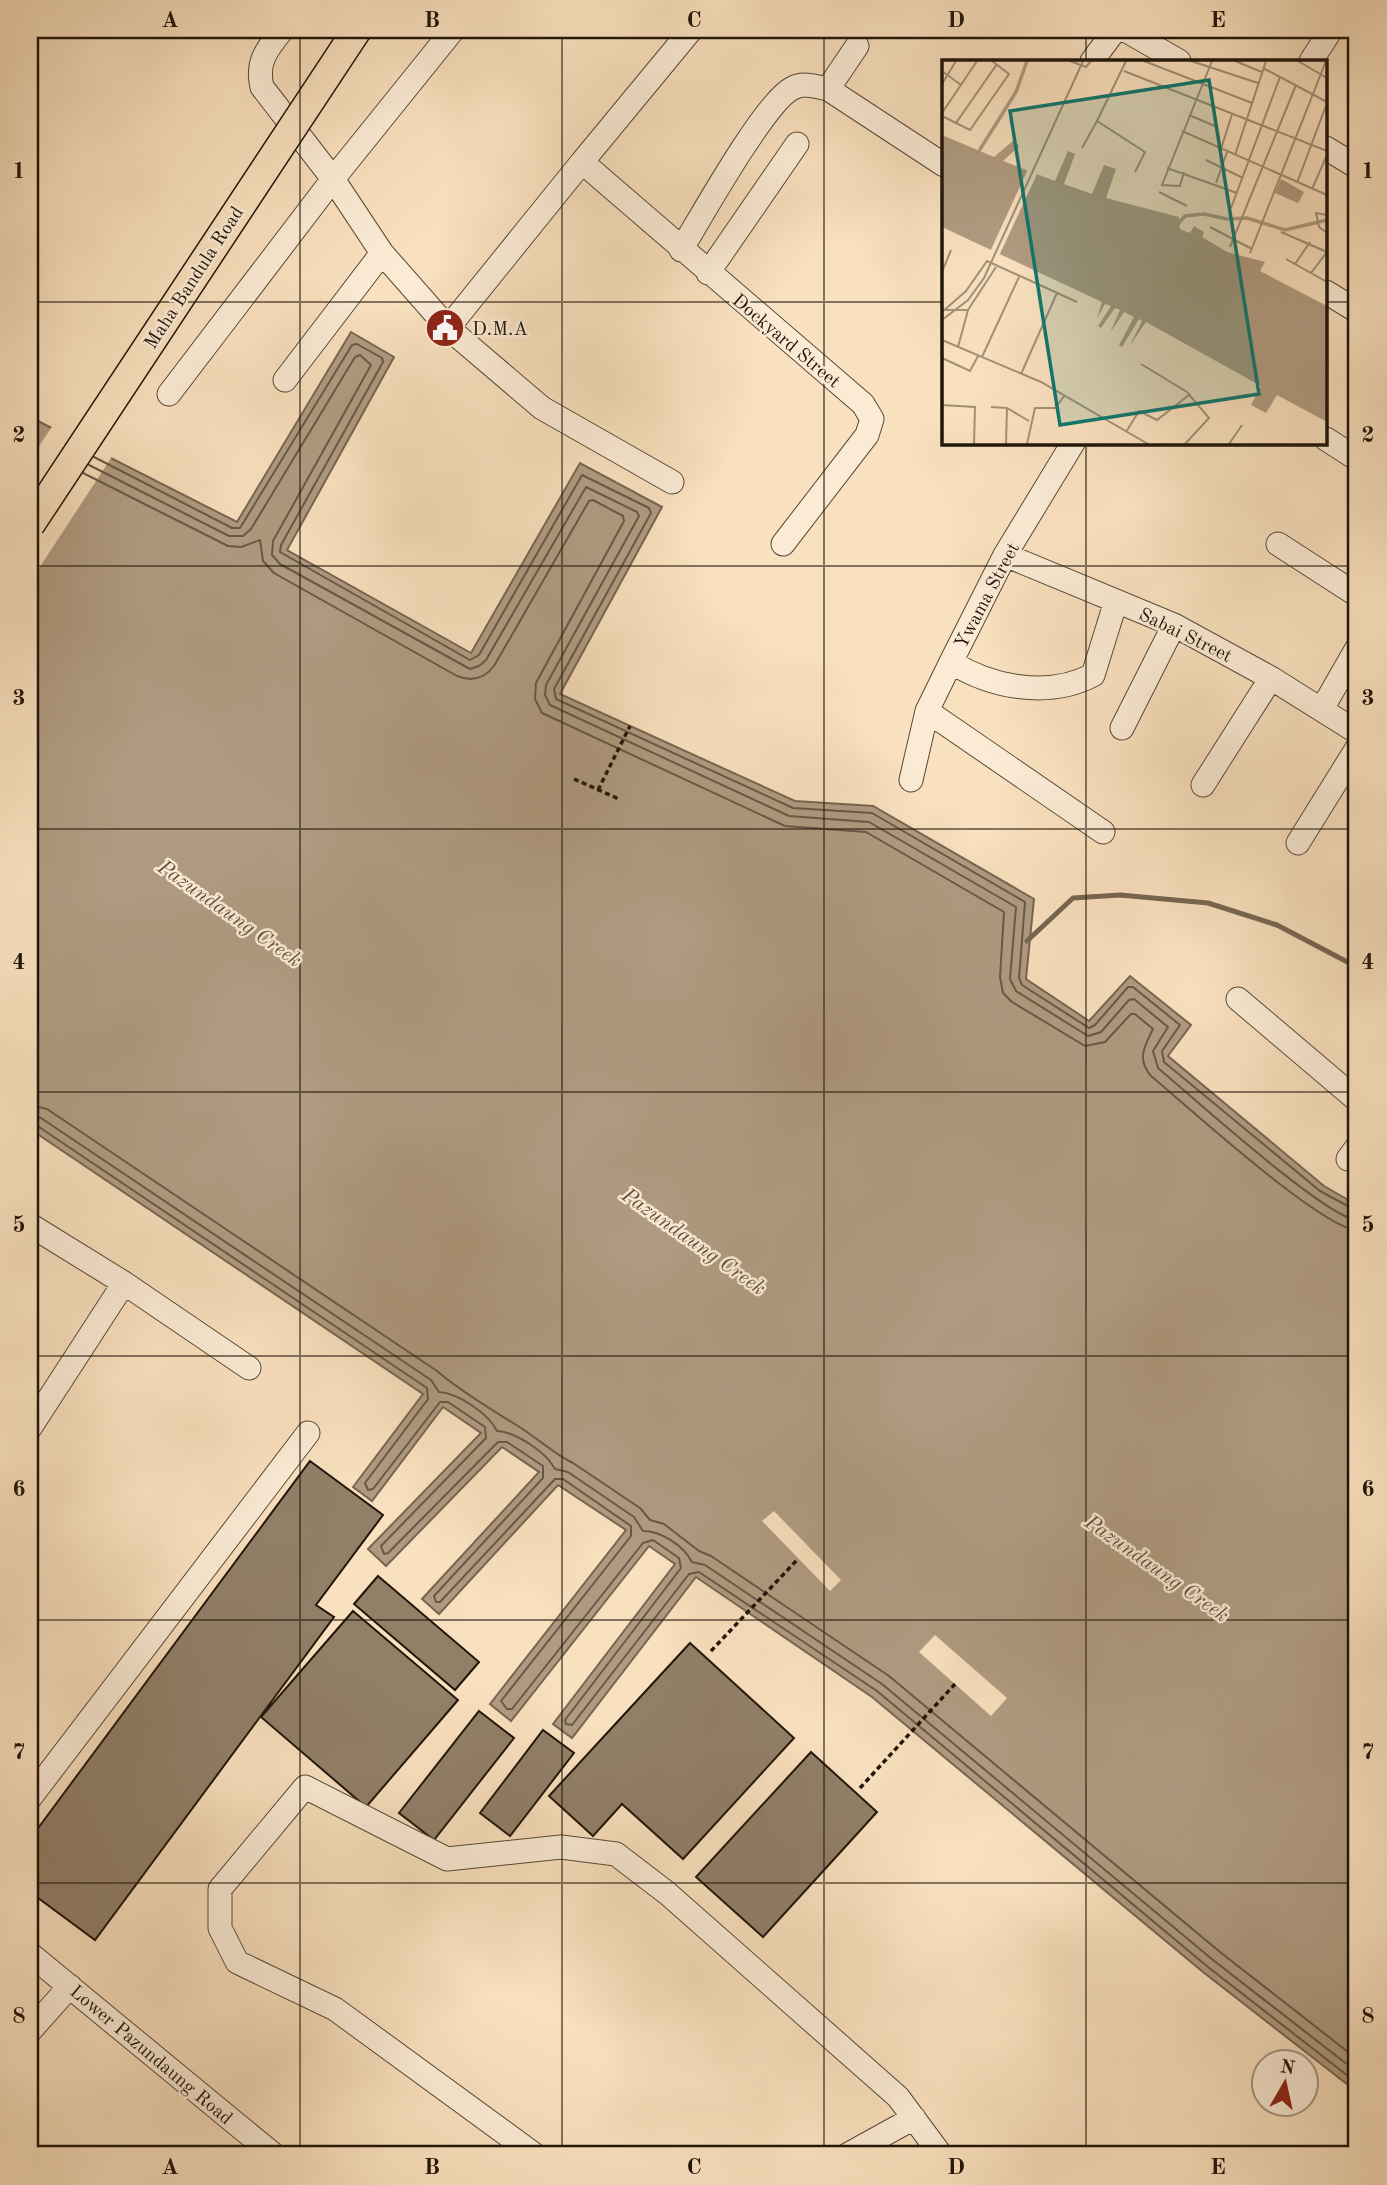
<svg xmlns="http://www.w3.org/2000/svg" width="1387" height="2185" viewBox="0 0 1387 2185" font-family="'Old Standard TT',serif">
<style>
.water{fill:#b09b81;stroke:#776551;stroke-width:2}
.pier{fill:#f9e0be}
.lines{fill:none;stroke-linecap:round;stroke-linejoin:round}
.shore{stroke:#685846;stroke-width:2}
.stream{stroke:#776551;stroke-width:5}
.building{fill:#917f68;stroke:#21150a;stroke-width:2}
.minor-casing{stroke:#574837;stroke-width:25}
.path{stroke:#21150a;stroke-width:3.5;stroke-dasharray:5 3.5;stroke-linecap:butt}
.minor{stroke:#fbebd5;stroke-width:23}
.major-bridge-casing{stroke:#21150a;stroke-width:31;stroke-linecap:butt}
.major-bridge{stroke:#f9e0be;stroke-width:28}
.grid{fill:none;stroke:#21150a;stroke-width:2;stroke-opacity:0.55}
.labels{text-anchor:middle;stroke-width:5;stroke-linejoin:round;paint-order:stroke}
.street-label{font-size:19px;fill:#21150a;stroke:#fbebd5}
.poi-label{font-size:19px;fill:#21150a;stroke:#fbebd5;text-anchor:start}
.water-label{font-size:21px;font-style:italic;fill:#615140;stroke:#fbebd5}
.inset-river{fill:none;stroke:#b09b81;stroke-width:3.5}
.inset-road{fill:none;stroke:#a38f76;stroke-width:2}
.view{fill:#0f766e;fill-opacity:0.15;stroke:#0f766e;stroke-width:3.5}
.inset-edge{fill:none;stroke:#21150a;stroke-width:3.5}
.neatline{fill:none;stroke:#21150a;stroke-width:2.5}
.grid-label{font-size:23px;text-anchor:middle;font-weight:bold;fill:#21150a}
</style>
<rect width="100%" height="100%" fill="#f9e0be"/>
<filter id="stains"><feTurbulence type="fractalNoise" baseFrequency=".00286" numOctaves="4"/><feColorMatrix values="0 0 0 0 .2 0 0 0 0 .09 0 0 0 0 .02 0 0 0 .5 -.17"/></filter>
<radialGradient id="worn" r=".72"><stop offset=".6" stop-color="#630" stop-opacity="0"/><stop offset="1" stop-color="#630" stop-opacity=".3"/></radialGradient>
<path class="water" d="M351,332L394,357L287,550L471,653L580,463L662,507L560,694L795,801L873,806L1034,899L1026,979L1089,1021L1130,976L1191,1025L1168,1056L1324,1186L1357,1205V2092L1203,1972L872,1697L696,1577L572,1738L553,1724L675,1564L649,1546L511,1721L490,1704L626,1530L558,1485L439,1614L422,1599L539,1472L502,1447L386,1566L368,1549L481,1433L443,1407L372,1501L353,1487L423,1394L30,1129V417L237,522Z"/>
<path class="pier" d="M53,425L113,455L30,582V460Z
M774,1511L841,1580L830,1591L762,1521Z
M935,1635L1007,1698L991,1716L919,1652Z"/>
<g class="lines">
<path class="shore" d="M94,457L232,528H240L352,345L357,344L382,358L383,362L281,545L280,552L470,660L479,655L582,475L649,508L651,513L554,689L556,699L793,808L872,813L1025,902L1019,978L1022,985L1089,1028L1095,1025L1128,987H1133L1180,1025L1162,1051L1164,1062L1320,1191L1357,1211
M89,465L229,536H243L251,529L355,357L360,355L371,365L273,541L272,555L280,564L470,669L479,666L486,660L586,487L637,512L639,516L546,685L545,695L550,705L789,816L869,822L1016,907L1010,979L1016,991L1088,1036L1101,1032L1129,1000L1134,999L1168,1027L1153,1051L1158,1068C1190,1095 1326,1218 1357,1220
M83,473L228,546L241,547L260,540L263,561L274,573L457,676C472,682 484,679 494,666L589,501L593,500L623,516L624,521L536,683L535,699L542,713L785,826L866,832L1004,912L1000,977L1003,993L1012,1002L1085,1046L1105,1042L1131,1014H1135L1153,1029C1145,1046 1136,1058 1151,1076C1186,1105 1322,1229 1357,1230
M30,1105L47,1109L437,1371C460,1391 492,1410 518,1426C537,1438 554,1454 573,1463L640,1508L650,1520L664,1524L699,1551L711,1556L889,1676L1220,1952L1357,2059
M30,1115L41,1118L431,1380L439,1392C458,1393 489,1414 497,1431C516,1432 546,1452 555,1469L568,1472L634,1517L643,1531C661,1531 683,1545 692,1562L705,1565L882,1684L1213,1960L1357,2072
M30,1124L36,1125L427,1388L428,1399L365,1483L368,1490L373,1489L440,1402H448L485,1427L486,1438L381,1546L384,1554L388,1553L498,1442H507L543,1466V1478L434,1596L436,1602H440L555,1479H563L631,1526V1536L501,1701L507,1709H512L643,1543L653,1540L679,1558L681,1568L565,1720L566,1724L572,1725L689,1574L699,1572L877,1691L1208,1967L1357,2083"/>
<path class="stream" d="M1027,941L1073,898L1120,895L1208,903L1277,925L1357,967"/>
</g>
<path class="building" d="M310,1461L383,1515L316,1605L334,1617L95,1940L30,1892V1839Z
M378,1576L479,1662L455,1690L354,1604Z
M353,1611L458,1700L366,1807L261,1717Z
M690,1643L794,1738L683,1859L622,1804L593,1836L549,1796Z
M479,1711L514,1738L434,1840L399,1813Z
M543,1730L574,1753L510,1836L480,1813Z
M811,1752L877,1812L763,1937L696,1877Z"/>
<g class="lines">
<g class="minor-casing">
<path id="minor" d="M282,30C267,49 256,62 262,87L333,179L382,253L448,328L542,408L672,482
M691,30L582,162L863,404L872,419L867,435L783,544
M1125,30L1179,61
M1356,30L1357,31
M1092,61L1115,30
M1311,61L1331,30
M828,89L857,46
M1326,148L1357,167
M681,250C701,217 764,104 791,89C803,82 815,86 828,89L944,165
M708,273L797,144
M1326,292L1357,311
M448,328L582,162
M285,380L382,253
M169,394L333,179L453,30
M1326,439L1357,459
M1073,443L1005,555L951,662C992,688 1049,698 1093,675L1116,601
M1278,544L1357,595
M1005,555L1174,625L1271,678L1357,732
M1322,709L1357,648
M927,711L1103,832
M1122,728L1174,625
M911,780L927,711L951,662
M1203,785L1271,678
M1298,843L1357,748
M1238,999L1357,1100
M1348,1159L1357,1147
M30,1225L124,1283L249,1368
M30,1428L124,1283
M30,1798L308,1433
M30,1954L274,2155
M30,2031L70,1986
M535,2155L335,2009L237,1962L220,1928V1889L305,1787L447,1859L561,1847L616,1854L667,1893L898,2097L941,2155
M847,2155L914,2118"/>
</g>
<path class="path" d="M574,779L619,799
M598,790L630,726
M711,1651L797,1560
M860,1788L955,1684"/>
<use href="#minor" class="minor"/>
<g class="major-bridge-casing">
<path id="major-bridge" d="M30,525L357,30"/>
</g>
<use href="#major-bridge" class="major-bridge"/>
</g>
<path class="grid" d="M300,30V2155M562,30V2155M824,30V2155M1086,30V61M30,302H944M1326,302H1357M1086,443V2155M30,566H1357M30,829H1357M30,1092H1357M30,1356H1357M30,1620H1357M30,1883H1357"/>
<defs>
<g id="civic-disc" transform="scale(2.0125)"><circle r="9.5" fill="#8f2418" stroke="#fbebd5"/><path d="M-.6-6.5H3V-4.5H.6V-3L4-1V1h2V6H-6V1h2V-1L-.6-3ZM-1.2 2.5V6h2.4V2.5Z" fill="#fff"/></g>
</defs>
<g fill-rule="evenodd">
<use href="#civic-disc" x="445" y="328"/>
</g>
<g class="labels">
<g class="street-label">
<text transform="translate(193 277) rotate(-57)" y="7">Maha Bandula Road</text>
<text transform="translate(787 340) rotate(40)" y="7">Dockyard Street</text>
<text transform="translate(986 595) rotate(-62)" y="7">Ywama Street</text>
<text transform="translate(1186 634) rotate(26)" y="7">Sabai Street</text>
<text transform="translate(152 2054) rotate(40)" y="7">Lower Pazundaung Road</text>
</g>
<g class="poi-label">
<text x="472" y="335">D.M.A</text>
</g>
<g class="water-label">
<text transform="translate(230 913) rotate(35)" y="7">Pazundaung Creek</text>
<text transform="translate(694 1241) rotate(35)" y="7">Pazundaung Creek</text>
<text transform="translate(1157 1568) rotate(35)" y="7">Pazundaung Creek</text>
</g>
</g>
<g transform="translate(942 60)">
<rect width="385" height="385" fill="#f9e0be"/>
<path d="M0,75L52,97L72,80L77,86L61,101L113,121L126,91L133,94L122,124L150,134L162,105L174,109L164,138L237,157L238,169L248,173L252,166L262,172L260,177L285,192L323,202L318,211L385,246V362L335,335L324,353L309,345L319,326L204,262L187,287L200,261L197,259L180,287L177,285L192,257L182,252L168,273L178,250L173,248L159,268L156,266L169,246L163,244L155,259L160,242L0,167ZM339,119L362,132L356,143L333,133Z" fill="#b09b81"/>
<path d="M86,109L96,112L56,198L47,194Z" fill="#f9e0be"/>
<path class="inset-river" d="M37,91L74,32L85,1M236,164L243,156L262,154L285,159L305,158L343,170L385,160"/>
<path class="inset-road" d="M128,1L144,7L149,1M184,1L155,61L203,92L193,112M202,1L310,43M249,1L316,23M293,1L320,12M356,1L385,18M321,8L385,42M0,11L19,25M182,11L385,91M0,24L14,1M0,53L35,1M247,55L275,67M0,56L28,70L67,14L50,1M14,63L55,4M240,71L385,135M140,88L155,61M279,89L290,54M293,95L324,1M264,100L301,118M225,108L295,133M242,112L238,126L220,125L270,1M274,123L285,92M355,123L385,43M370,129L385,95M217,132L245,146M289,148L338,17M385,155L374,153L377,167L385,173M268,167L310,189M339,172L385,192M288,187L354,25M308,193L384,1M344,199L385,222M353,204L368,182M0,212L9,190M369,213L385,192M3,250H26L16,287M26,250L54,207M0,252L24,231L45,201L135,242M0,260L26,240L42,218L141,1M0,280L99,322L206,384M40,297L77,217M0,298L28,311L36,296M199,304L245,332L267,358L243,384M79,314L115,233M0,345L33,347L32,384M49,347L65,348L87,361M184,372L197,351L215,360L247,335M64,384L65,348M85,384L93,348H113L123,335M287,384L300,365"/>
<path class="view" d="M267,20L317,334L118,365L68,51Z"/>
<rect width="385" height="385" class="inset-edge"/>
</g>
<rect width="1387" height="2185" fill="none" stroke="#f9e0be" stroke-width="77"/>
<g transform="translate(1285 2083) rotate(9)"><circle r="33" fill="#fbebd5" stroke="#a49584" stroke-width="2"/>
<path d="M0-5L12 26L0 18L-12 26Z" fill="#8f2418"/>
<text y="-10" font-size="19" font-weight="bold" text-anchor="middle" fill="#21150a">N</text>
</g>
<rect x="38" y="38" width="1310" height="2108" class="neatline"/>
<g class="grid-label">
<text x="170" y="27">A</text>
<text x="432" y="27">B</text>
<text x="694" y="27">C</text>
<text x="956" y="27">D</text>
<text x="1218" y="27">E</text>
<text x="19" y="178">1</text>
<text x="1368" y="178">1</text>
<text x="19" y="442">2</text>
<text x="1368" y="442">2</text>
<text x="19" y="705">3</text>
<text x="1368" y="705">3</text>
<text x="19" y="969">4</text>
<text x="1368" y="969">4</text>
<text x="19" y="1232">5</text>
<text x="1368" y="1232">5</text>
<text x="19" y="1496">6</text>
<text x="1368" y="1496">6</text>
<text x="19" y="1759">7</text>
<text x="1368" y="1759">7</text>
<text x="19" y="2023">8</text>
<text x="1368" y="2023">8</text>
<text x="170" y="2174">A</text>
<text x="432" y="2174">B</text>
<text x="694" y="2174">C</text>
<text x="956" y="2174">D</text>
<text x="1218" y="2174">E</text>
</g>
<rect width="100%" height="100%" filter="url(#stains)"/>
<rect width="100%" height="100%" fill="url(#worn)"/>
</svg>
